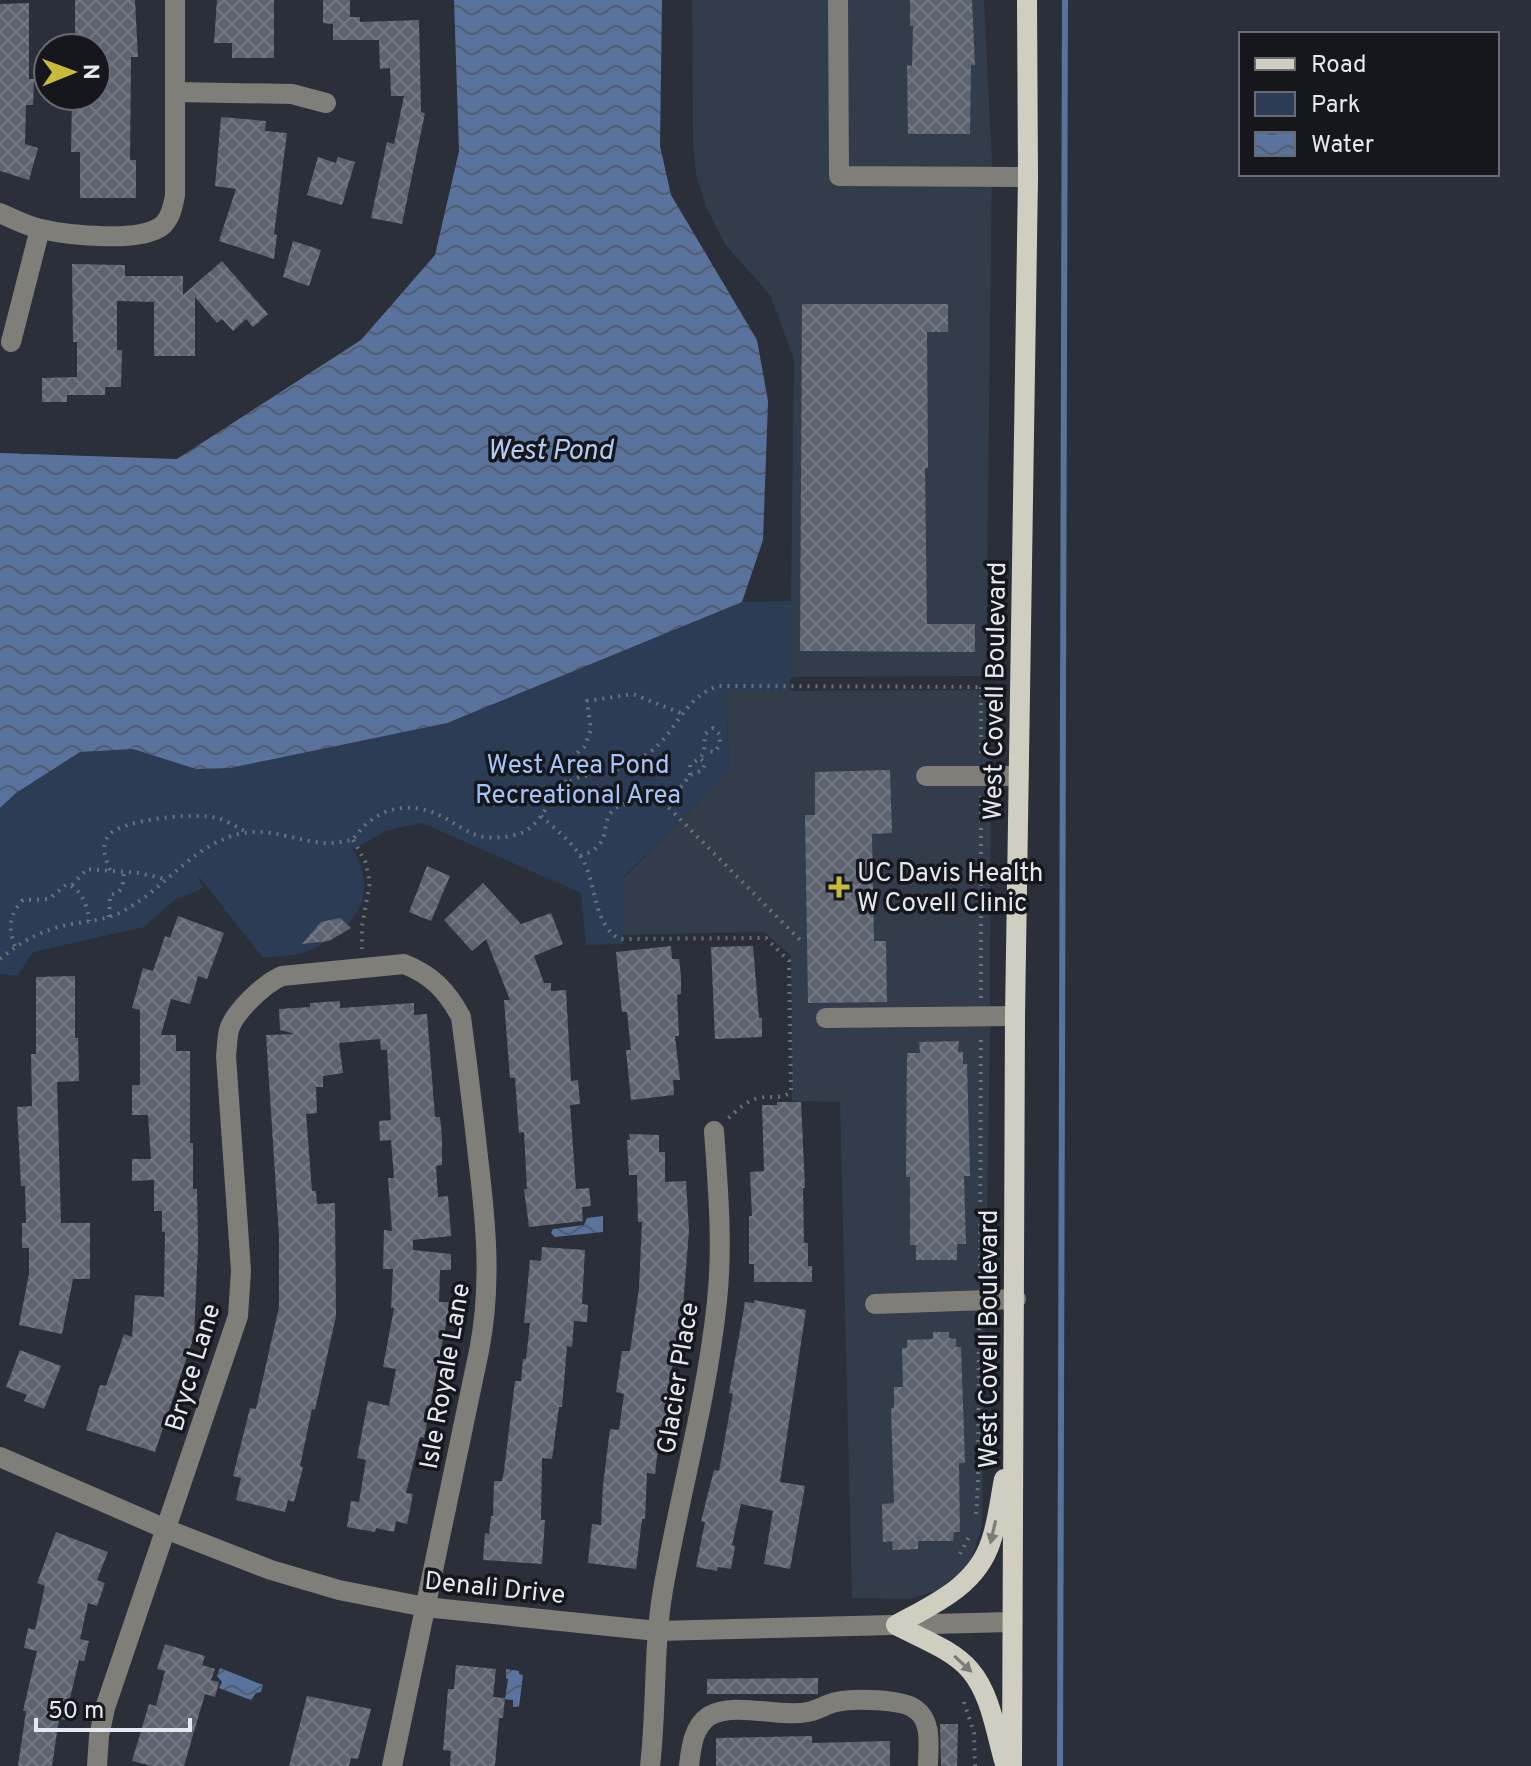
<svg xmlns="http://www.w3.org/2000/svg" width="1531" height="1766" viewBox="0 0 1531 1766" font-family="Overpass,sans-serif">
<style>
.built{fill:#333c4b}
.park{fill:#2d3c55}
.water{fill:url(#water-waves)}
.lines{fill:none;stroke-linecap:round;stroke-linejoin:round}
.stream{stroke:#5a739d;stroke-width:6}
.building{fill:url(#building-cross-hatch)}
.path{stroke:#6c717a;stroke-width:4;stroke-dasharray:2 6;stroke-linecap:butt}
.minor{stroke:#7f7e78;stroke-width:20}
.major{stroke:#cfcec1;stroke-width:20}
.oneway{fill:#7b7c77}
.poi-dot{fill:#c8bb3b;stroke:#15171c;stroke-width:3}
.labels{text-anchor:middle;stroke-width:7;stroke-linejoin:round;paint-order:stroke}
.street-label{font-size:26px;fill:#e4e8ef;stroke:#15171c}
.park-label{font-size:26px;fill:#a4c3f8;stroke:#15171c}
.poi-label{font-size:26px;fill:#e4e8ef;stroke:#15171c;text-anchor:start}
.water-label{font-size:28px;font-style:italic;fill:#b4ccf4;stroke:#15171c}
</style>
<defs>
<pattern id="water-waves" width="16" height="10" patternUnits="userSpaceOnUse" patternTransform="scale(2)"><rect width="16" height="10" fill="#5a739d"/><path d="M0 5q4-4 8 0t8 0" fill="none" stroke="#4f5c72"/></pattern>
<pattern id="building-cross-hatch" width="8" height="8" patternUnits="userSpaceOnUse" patternTransform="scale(2)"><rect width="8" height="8" fill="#5c626e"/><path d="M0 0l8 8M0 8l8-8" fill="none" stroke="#737883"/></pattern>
</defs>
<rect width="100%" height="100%" fill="#2a2f3a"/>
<path class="built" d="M692,0H984L992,162L986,676L790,677L794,359L770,295L725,244L706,206L696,175L693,143Z
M991,690L990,1034L982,1526L971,1560L961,1574L943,1589L910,1599L852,1598L840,1102L792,1101L791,956L764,932L622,935L623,879L729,769L726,691Z"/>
<path class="park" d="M791,601L790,691H726L729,769L623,878V944L586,945L581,893L422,823L388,830L353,849C380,894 355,929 313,949C299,956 278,956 263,958L197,874L203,888L175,900L144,927L33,952L17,976L0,974V808L16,793L80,752L133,749L196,769L446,723L742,602Z"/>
<path class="water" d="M454,0H662L660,146L671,195L757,340L768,401L763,540L742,602L447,723L230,768L196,769L133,749L80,752L16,793L0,808V453L177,459L361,340L435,255L459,151Z
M603,1216V1232L555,1237L551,1233L553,1229L584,1225L587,1218Z
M220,1668L263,1685L261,1692L256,1693L251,1700L219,1688L222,1682L217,1676Z
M506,1669L519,1671V1674L523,1675L519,1707H513V1700L505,1699L508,1679L506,1678Z"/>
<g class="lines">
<path class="stream" d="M1060,1766L1065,0"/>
</g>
<path class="building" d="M75,0H135L138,57H131L130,160H136V198H80V152H71L72,96H96V48H75Z
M217,0H274V58H232V43H214Z
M323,0H350V17H360V22L419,20L421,112L425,113L402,224L371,218L387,142L394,144L404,96H391L390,68L380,69L379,40H333V24L323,23Z
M910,0H972L975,65H971L970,134H908L907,65L912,66L913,26H910Z
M29,3V79H34L33,105H26L25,144L38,148L29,180L0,171V4Z
M221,117L266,121L265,131L287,133L274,234L277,235L274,259L219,241L236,189L215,186Z
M318,157L336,163L338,157L355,162L342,205L307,195Z
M293,241L321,250L309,286L283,277Z
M222,261L268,314L253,327L246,319L233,331L222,319L217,323L195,297V356H154V302L117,301V350H122L121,387H105V395H67V402H42V378L77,377V342H73L72,264L125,265V276H183V295Z
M802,304H948V332H927L928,468H925L927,624H975V652L800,651Z
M890,770L892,833L872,834L874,941H886L887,1002L808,1003L805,815H815V772Z
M427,866L450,876L431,921L409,912Z
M483,883L521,924L551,913L563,944L534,956L544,983H551V991L566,990L571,1081L578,1080L580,1104L570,1105L576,1189L589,1188L591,1206L582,1207L583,1221L529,1227L524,1189H527L524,1132L519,1133L515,1078H510L504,1000H510L486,939L472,951L444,920Z
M178,916L224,933L207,979L198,976L190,1004L171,999L161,1035H176V1051H190V1143H193V1189H197L198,1245L194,1336L155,1452L86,1430L100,1385L106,1386L124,1334L132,1337L135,1295L164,1297L165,1232H162V1211H154V1180L132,1181V1159H151L148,1115H132V1085H140V1010L132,1008L143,968L153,971L165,936L170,938Z
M340,918L351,928L329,941L302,944L321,922Z
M671,946L672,959H679L681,976V994L677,995L679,1036H675L680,1080H673L674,1095L631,1100L626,1050H631L627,1012H622L616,952Z
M753,946L759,1018H762V1037L715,1039L711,947Z
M75,976V1038H78L79,1081L57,1082L61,1223H90V1279H73L62,1334L19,1325L29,1274V1248H22V1223H26L25,1186H21L17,1107L32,1106L31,1054H36V977Z
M340,1001V1008L414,1003V1015L427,1014L435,1117H440L442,1137V1165L436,1166L438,1197L448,1196L451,1236L413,1240V1250L451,1254V1270H440L439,1302H449L448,1323H446L424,1438L420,1437L406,1493L413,1494L407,1524L396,1521L394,1532L376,1528L375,1532L347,1527L351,1501L359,1502L366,1460L357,1458L368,1401L389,1406L396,1369L383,1367L394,1308H391L393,1269H383L384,1230L392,1231L388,1178H394L391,1140L380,1141L379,1121L391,1120L387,1050H381L380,1039L339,1043L343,1073L323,1076V1087H316L317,1113L306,1114L312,1191H316L317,1204L335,1203L336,1316L315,1410L312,1409L300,1466L303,1467L294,1502L288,1500L285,1512L236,1500L241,1478L233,1476L250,1408L256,1409L279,1307V1236L266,1035L295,1034L280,1030L279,1009L310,1007V1003Z
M959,1041L958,1052H963V1064H967L970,1176H964L966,1244H957V1260H916V1245H910V1177H906L907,1053H920L919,1042Z
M777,1102H801L805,1188H803L804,1243H808V1266H812V1282H754V1264H749V1216H752L750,1172L764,1171L762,1105H777Z
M629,1134L659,1135V1152H665V1182L686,1181L689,1230L679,1358H673L666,1425L661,1424L655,1474L647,1473L645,1519H642L636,1569L588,1563L592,1524L601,1525L603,1485L610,1429L619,1430L624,1394L616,1392L622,1351H630L639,1288L642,1222H638L637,1175H629L627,1140H630Z
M542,1247L585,1250L582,1304L588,1305L587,1322L574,1321L572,1347L567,1346L562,1407H559L552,1459L542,1458L541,1520H545L542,1564L483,1560L485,1533L489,1534L491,1516H493L494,1481H502L504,1471L515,1381H521L523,1359H526L530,1323H524L530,1260L541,1261Z
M754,1300L806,1310L780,1482L805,1486L790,1569L764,1564L773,1511L741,1504L732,1545L735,1546L731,1569L718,1567L717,1571L696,1567L705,1522L701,1521L714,1470L719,1471L733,1394L729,1393L745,1302L754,1303Z
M933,1332H949V1338L956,1339V1347H961L965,1463H959L960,1532H954L953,1541H918V1549L893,1550L892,1541L883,1542L882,1504L894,1503L891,1408H894V1387H903L902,1348H907V1340L933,1339Z
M20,1350L61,1366L44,1409L24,1401L27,1395L6,1387Z
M56,1532L108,1552L97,1580L105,1583L97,1606L88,1603L80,1639L89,1641L84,1661L79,1660L65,1720L59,1719L52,1766H18L26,1711H23L37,1651L24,1648L28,1628L35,1630L45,1586L37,1583Z
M165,1644L205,1656L202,1665L215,1669L211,1680L219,1682L215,1697L205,1694L184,1766H152L132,1761L149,1704L156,1706L165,1671L157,1669Z
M456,1665L496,1669L493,1697L505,1698L503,1718H499L495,1766H450L451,1751L443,1750L448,1689H454Z
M818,1678V1694H707V1679Z
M307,1696L371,1709L358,1759L351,1758L349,1766H289Z
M940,1724H958L957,1766H941Z
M812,1736V1743L890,1741V1766H716V1738Z"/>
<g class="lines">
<path class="path" d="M981,687V758
M690,775V765C708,753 703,754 705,734L713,728L720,735V744L715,752L706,751
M566,782L573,757L584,747L591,730L587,701L633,694L683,714
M666,794L682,786L690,775L703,770L705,763L701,759
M663,802L802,942
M541,816C556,830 574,843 584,862C596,885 594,926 620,939L766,938L789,961L791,1092C780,1100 771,1095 759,1098C746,1100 736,1112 726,1120
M353,840L365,861L370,882L362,926V949
M580,856C617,844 596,823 616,808C625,803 637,801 647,798
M110,870C106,859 100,846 109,835C122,819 198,812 217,818C226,820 236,827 245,831
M72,885L87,869L139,873L165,879
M109,917L110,895C124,892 123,884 124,872
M15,946C8,927 9,915 23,900L49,899L67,884C83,890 86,905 90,921
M0,959C18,944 35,934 58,927C80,921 103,922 123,911C164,890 192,845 239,834C268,827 294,840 323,843C333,844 343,841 353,840C371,812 400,801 432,812C447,817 460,829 476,835C489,839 505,838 518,834C543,827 548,795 569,782C582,774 601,774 616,770C628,767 639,760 649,753C676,733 684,697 718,686L1002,687
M981,998V795
M980,1282L981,1035
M976,1514L978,1485L979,1319
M960,1554L969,1537
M964,1702L974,1733L975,1766"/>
<path class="minor" d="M838,0L839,176L1028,177
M176,92L292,94L326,103
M0,213C13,219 27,226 41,229C67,235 145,244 164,224C171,216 173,206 175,195V0
M11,342L40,229
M926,776H1019
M826,1018L1015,1016
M875,1304L1016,1299
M0,1457L168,1530L271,1570L339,1590L425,1607L657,1631L1012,1622
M97,1766L99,1736L105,1708L238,1316L241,1271L226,1056C227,1048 227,1038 229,1030C234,1012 265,983 282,976L404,964C432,975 447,991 461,1017C467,1063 473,1110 478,1157C486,1223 492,1285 479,1351L392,1766
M650,1766C657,1707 653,1648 663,1590C680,1493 707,1399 717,1301C723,1244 718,1188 714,1131
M689,1766C691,1748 693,1727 709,1716C734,1701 780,1718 807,1712C817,1711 826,1704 836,1702C853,1698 902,1699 915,1709C933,1721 928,1747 928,1766"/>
<path class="major" d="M896,1625C934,1604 977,1586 991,1541C998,1521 1000,1499 1004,1479
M896,1625C920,1638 952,1649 970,1670C991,1694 996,1734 1005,1764
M1012,1766L1015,1016L1028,177L1027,0"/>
</g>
<defs><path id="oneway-solid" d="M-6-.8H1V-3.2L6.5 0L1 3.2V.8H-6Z" transform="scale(2)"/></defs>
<g class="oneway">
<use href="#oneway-solid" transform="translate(993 1532) rotate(103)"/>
<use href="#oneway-solid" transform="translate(963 1664) rotate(43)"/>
</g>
<path class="poi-dot" d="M835 875h8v8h8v8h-8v8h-8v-8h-8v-8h8z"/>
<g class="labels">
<g class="street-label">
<text transform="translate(994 691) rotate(-89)" y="9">West Covell Boulevard</text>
<text transform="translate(988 1339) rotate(-90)" y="9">West Covell Boulevard</text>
<text transform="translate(192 1367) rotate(-73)" y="9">Bryce Lane</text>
<text transform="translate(444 1376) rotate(-80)" y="9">Isle Royale Lane</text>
<text transform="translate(677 1378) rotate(-81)" y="9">Glacier Place</text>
<text transform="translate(495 1587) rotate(6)" y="9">Denali Drive</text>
</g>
<g class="park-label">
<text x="578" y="773">West Area Pond<tspan x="578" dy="30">Recreational Area</tspan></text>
</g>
<g class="poi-label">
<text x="857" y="881">UC Davis Health<tspan x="857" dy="30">W Covell Clinic</tspan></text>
</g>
<g class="water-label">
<text x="550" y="459">West Pond</text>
</g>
</g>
<rect x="1239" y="32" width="260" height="144" fill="#15171c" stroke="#686b70" stroke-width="2"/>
<rect x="1255" y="58" width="40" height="12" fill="#cfcec1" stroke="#686b70" stroke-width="2"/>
<text x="1311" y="72" font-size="24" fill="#e4e8ef">Road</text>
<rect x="1255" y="92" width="40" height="24" fill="#2d3c55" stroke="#686b70" stroke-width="2"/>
<text x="1311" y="112" font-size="24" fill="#e4e8ef">Park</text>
<rect x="1255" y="132" width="40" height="24" fill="url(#water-waves)" stroke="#686b70" stroke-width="2"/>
<text x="1311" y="152" font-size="24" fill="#e4e8ef">Water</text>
<g transform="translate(72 72) rotate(89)"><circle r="38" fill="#15171c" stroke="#686b70" stroke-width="2"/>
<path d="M0-6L14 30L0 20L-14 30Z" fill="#c8bb3b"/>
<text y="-12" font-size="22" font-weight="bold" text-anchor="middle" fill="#e4e8ef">N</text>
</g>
<path d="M36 1718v12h154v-12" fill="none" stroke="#e4e8ef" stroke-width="4"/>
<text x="48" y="1718" font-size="24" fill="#e4e8ef" stroke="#15171c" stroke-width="6" paint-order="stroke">50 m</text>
</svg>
